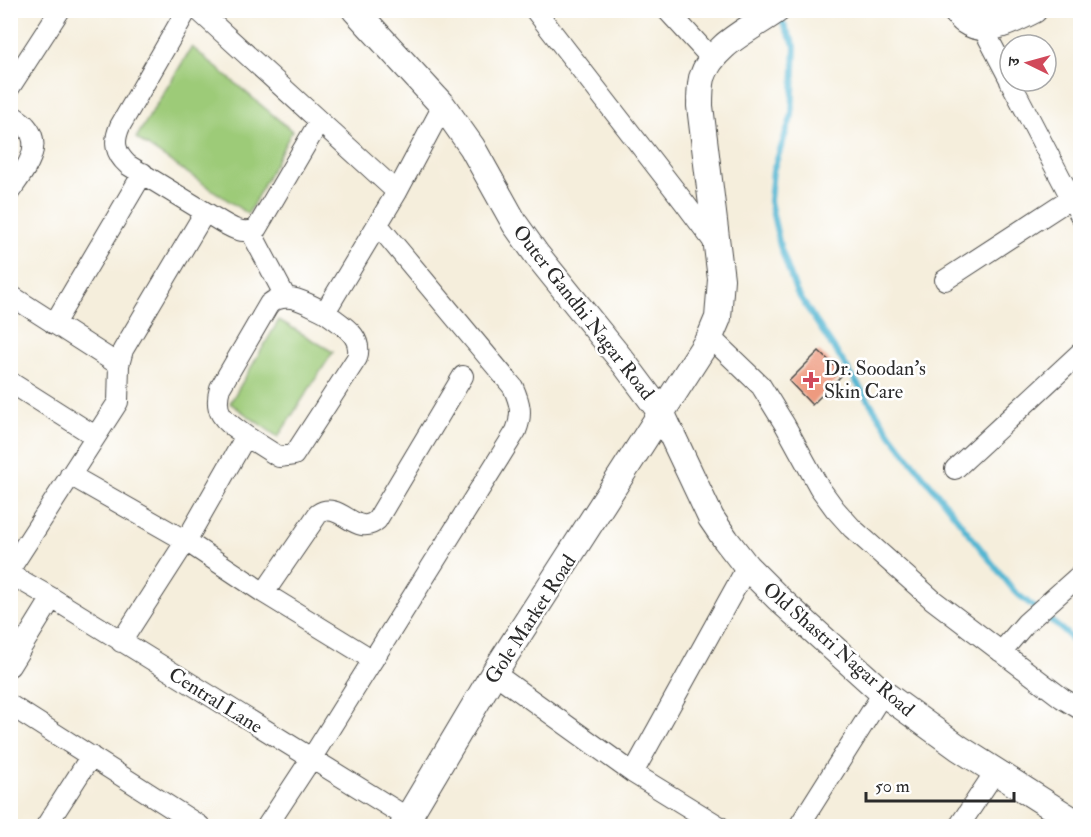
<svg xmlns="http://www.w3.org/2000/svg" width="1091" height="837" viewBox="0 0 1091 837" font-family="'IM FELL Double Pica','Noto Serif Devanagari',serif">
<style>
.green{fill:#9dcb78;stroke:#647b52;stroke-width:1.5}
.lines{fill:none;stroke-linecap:round;stroke-linejoin:round}
.stream{stroke:#53b6d2;stroke-width:6}
.building{fill:#ee9a7f}
.minor-casing{stroke:#494846;stroke-width:22}
.tertiary-casing{stroke:#494846;stroke-width:28}
.minor{stroke:#fff;stroke-width:20}
.tertiary{stroke:#fff;stroke-width:26}
.poi-dot{fill:#d1495b;stroke:#fff;stroke-width:2}
.labels{text-anchor:middle;stroke-width:5;stroke-linejoin:round;paint-order:stroke}
.street-label{font-size:20px;fill:#2b2b2b;stroke:#fff}
.poi-label{font-size:20px;fill:#2b2b2b;stroke:#fff;text-anchor:start}
</style>
<rect width="100%" height="100%" fill="#fff"/>
<filter id="ink" filterUnits="userSpaceOnUse"><feTurbulence type="fractalNoise" baseFrequency=".0167" numOctaves="2"/><feDisplacementMap in="SourceGraphic" scale="12" xChannelSelector="R" yChannelSelector="G"/><feConvolveMatrix kernelMatrix="1 2 1 2 8 2 1 2 1" color-interpolation-filters="sRGB"/></filter>
<filter id="wash" filterUnits="userSpaceOnUse"><feTurbulence type="fractalNoise" baseFrequency=".008" numOctaves="4" result="noise"/><feDisplacementMap in="SourceGraphic" scale="24" xChannelSelector="R" yChannelSelector="G"/><feGaussianBlur stdDeviation="1.35" result="paint"/><feColorMatrix in="noise" values="0 0 0 0 0 0 0 0 0 0 0 0 0 0 0 0 0 1.4 0 .05"/><feComposite in="paint" operator="in"/></filter>
<g filter="url(#wash)">
<rect width="100%" height="100%" fill="#f5eedc"/>
<path class="green" d="M192,47L292,131L248,214L136,138Z
M279,320L333,352L278,437L230,403Z"/>
<g class="lines">
<path class="stream" d="M779,16L795,46L792,115L773,171L770,201L780,246L796,291L892,436L1015,592L1066,633L1080,651"/>
</g>
<g id="blocks">
<path class="building" d="M819,351L843,374L812,405L789,381Z"/>
</g>
</g>
<g filter="url(#ink)">
<use href="#blocks" fill-opacity="0" stroke="#494846" stroke-width="1.5"/>
<g class="lines">
<g class="minor-casing">
<path id="minor" d="M198,10L397,192
M535,10L684,202L716,245
M667,10L711,58
M983,28L1010,80
M1010,81L1080,215
M10,87L60,10
M10,114C15,117 22,121 26,126C45,147 23,173 10,191
M205,212C220,220 241,239 257,228L319,122
M251,232L285,296
M945,280L1071,198
M10,295L119,365
M54,324L143,173
M710,337L761,386L785,425L819,487L835,509L852,528L933,600L1062,698L1080,709
M10,382L95,436
M246,436C227,422 212,415 220,388L269,304C287,289 307,304 325,312
M955,469L1080,353
M70,475L186,541L264,593L373,660
M10,569L118,402L119,365L123,350L205,212L128,165C115,153 113,142 120,126L187,10
M10,574L52,598L421,826
M264,593L318,514C340,499 356,539 377,520L463,376
M121,642L186,541L246,436L279,457L294,455L357,358C364,335 341,325 325,312L397,192L443,106
M1001,652L1026,623L1080,575
M10,666L52,598
M494,673L633,773L719,826
M10,705L200,826
M633,773L747,567
M46,826L91,756
M267,826L311,759L516,431C523,414 520,403 513,387L378,225
M799,826L883,693
M959,826L995,772"/>
</g>
<g class="tertiary-casing">
<path id="tertiary" d="M355,10L443,106L472,147L515,224L537,255L624,363L662,414L711,518L726,540L747,567L778,598L883,693L959,748L1080,825
M955,10C958,14 962,19 965,21C986,36 1014,20 1034,10
M403,826L494,673L710,337L718,318L721,279L700,106C700,97 700,87 702,78C712,45 751,29 777,10"/>
</g>
<use href="#minor" class="minor"/>
<use href="#tertiary" class="tertiary"/>
</g>
</g>
<path class="poi-dot" d="M808 371h6v6h6v6h-6v6h-6v-6h-6v-6h6z"/>
<g class="labels">
<g class="street-label">
<text transform="translate(584 312) rotate(52)" y="7">Outer Gandhi Nagar Road</text>
<text transform="translate(530 619) rotate(-57)" y="7">Gole Market Road</text>
<text transform="translate(839 649) rotate(41)" y="7">Old Shastri Nagar Road</text>
<text transform="translate(216 700) rotate(32)" y="7">Central Lane</text>
</g>
<g class="poi-label">
<text x="824" y="375">Dr. Soodan's<tspan x="824" dy="23">Skin Care</tspan></text>
</g>
</g>
<rect width="1091" height="837" fill="none" stroke="#fff" stroke-width="36"/>
<g transform="translate(1028 63) rotate(275)"><circle r="28" fill="#ffffff" stroke="#aaaaaa" stroke-width="1.5"/>
<path d="M0-4.5L10 22L0 15L-10 22Z" fill="#d1495b"/>
<text y="-9" font-size="16" font-weight="bold" text-anchor="middle" fill="#2b2b2b">उ</text>
</g>
<path d="M866 792v9h148v-9" fill="none" stroke="#2b2b2b" stroke-width="3"/>
<text x="875" y="792" font-size="18" fill="#2b2b2b" stroke="#ffffff" stroke-width="4.5" paint-order="stroke">50 m</text>
</svg>
